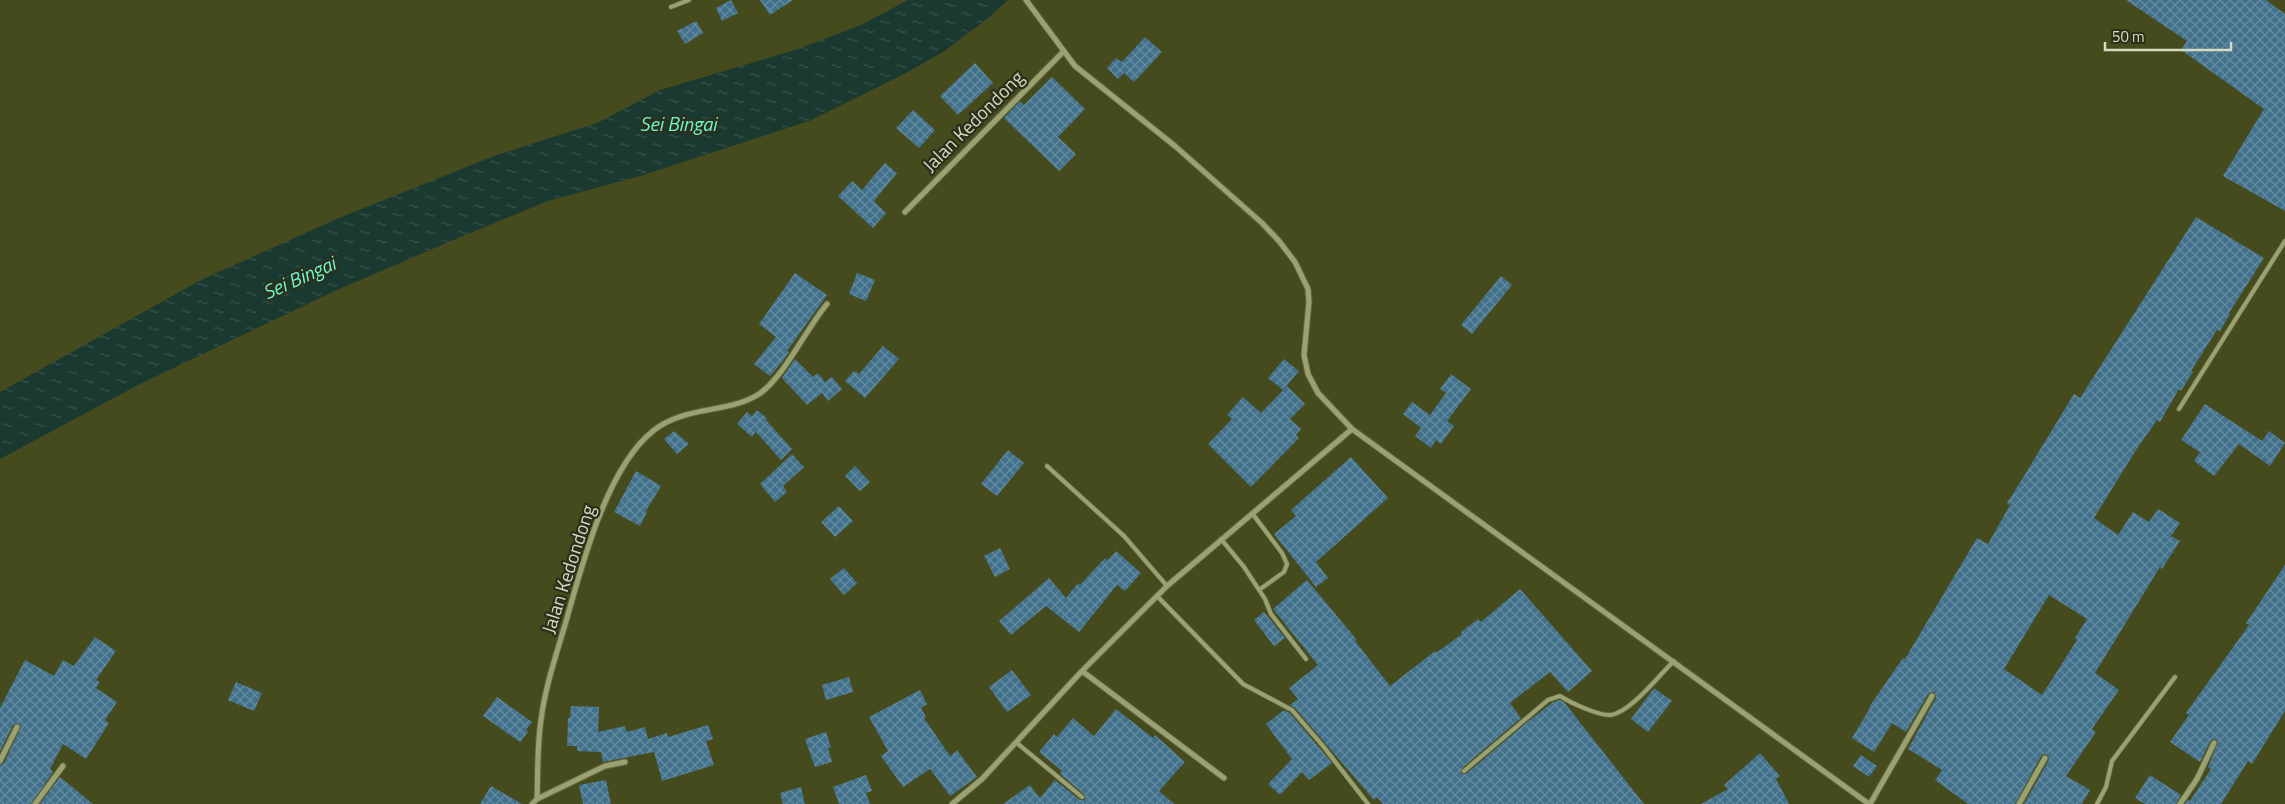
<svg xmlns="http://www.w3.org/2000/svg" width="2285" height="804" viewBox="0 0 2285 804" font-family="'Titillium Web',sans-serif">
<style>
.water{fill:url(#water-ripples)}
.building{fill:url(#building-cross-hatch);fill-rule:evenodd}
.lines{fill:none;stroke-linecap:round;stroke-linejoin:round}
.lane-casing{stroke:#63673e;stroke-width:5.5}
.street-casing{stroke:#63673e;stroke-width:7}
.lane{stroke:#9ba271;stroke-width:4}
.street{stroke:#9ba271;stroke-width:5}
.labels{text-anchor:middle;stroke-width:4.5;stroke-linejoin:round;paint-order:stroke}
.street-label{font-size:19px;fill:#d7dbc2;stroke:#2d2f1b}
.water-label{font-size:20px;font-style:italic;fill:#68f7d5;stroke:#2d2f1b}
</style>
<defs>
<pattern id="water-ripples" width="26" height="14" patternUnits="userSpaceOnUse" patternTransform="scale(1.25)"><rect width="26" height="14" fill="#193931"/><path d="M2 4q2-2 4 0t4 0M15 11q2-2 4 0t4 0" fill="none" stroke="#3a554d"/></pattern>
<pattern id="building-cross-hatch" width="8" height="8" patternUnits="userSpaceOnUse" patternTransform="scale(1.25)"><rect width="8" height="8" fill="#41718c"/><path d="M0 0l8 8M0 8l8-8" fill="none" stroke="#658b9f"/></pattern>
</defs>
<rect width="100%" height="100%" fill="#464b1d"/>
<path class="water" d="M908,0H1008L987,19L943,52L906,73L809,121L640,176L548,201L458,238L337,290L138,385L0,459V392L201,280L339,218L494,156L597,123L660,90L795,50L861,25Z"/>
<path class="building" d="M731,0L738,13L722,21L716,8Z
M760,0H793L770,15Z
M2126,0H2266L2285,14V211L2223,176L2264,109L2181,50L2187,41Z
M696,21L703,33L685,44L677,31Z
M1145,37L1162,52L1134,82L1124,73L1118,79L1107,68L1116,58L1122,62Z
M975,63L993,83L958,115L940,96Z
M1052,77L1085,109L1058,137L1076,154L1059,171L1004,118L1020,101L1024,105Z
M913,110L935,130L919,148L896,128Z
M885,163L897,173L874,201L886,213L873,228L838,196L852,181L862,190Z
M2196,217L2264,258L2229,313L2230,314L2220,331L2217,330L2191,371L2193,372L2181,391L2179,389L2160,422L2157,420L2136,450L2094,518L2118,535L2133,512L2149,522L2158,509L2180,523L2171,536L2180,541L2162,569L2160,567L2095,673L2119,690L2092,729L2096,732L2066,776L2090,790L2082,804H2024L2049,760L2048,755L2044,754L2041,756L2015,804H1968L1935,780L1942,770L1908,749L1936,698L1934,692L1928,694L1906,732L1892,723L1874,752L1852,738L1870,708L1869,707L1903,658L1905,659L1977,538L1988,544L2010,505L2007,503L2013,494L2074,394L2080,398ZM2049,595L2087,619L2075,638L2077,640L2042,695L2004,669Z
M795,273L827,295L787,351L789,352L782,362L770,376L754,364L776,337L759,324Z
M857,273L875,280L866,301L849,294Z
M1501,276L1512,285L1472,334L1461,325Z
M883,346L899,359L865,398L845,381L854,371L859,374Z
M795,359L813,377L818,373L825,382L832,377L842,389L828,401L822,393L807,405L782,378Z
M1284,359L1299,371L1283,390L1268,378Z
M1451,374L1471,389L1447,421L1454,426L1441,444L1436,440L1431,448L1415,436L1421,428L1403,414L1412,402L1430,415L1446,393L1440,389Z
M1287,386L1305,404L1290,419L1301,429L1296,435L1299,438L1251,487L1208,444L1232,419L1227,415L1243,397L1261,413Z
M2205,404L2262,441L2269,431L2285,443L2270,466L2239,444L2214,476L2194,461L2200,452L2181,440Z
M757,410L767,418L766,420L792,449L781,460L756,432L752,437L737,424L747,412L752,416Z
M674,431L689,444L677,454L664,439Z
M1008,450L1024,463L997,496L981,484Z
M792,454L804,467L783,486L787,492L775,502L760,484Z
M1351,457L1388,498L1316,562L1328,578L1316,587L1274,534L1296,516L1291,510Z
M855,466L870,482L860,491L845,476Z
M636,471L661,486L646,511L647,512L640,526L614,512Z
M839,506L853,521L835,537L821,522Z
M1000,548L1010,569L995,577L984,556Z
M1116,551L1141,573L1125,591L1117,585L1079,632L1046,606L1011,635L999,621L1049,578L1066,598L1078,583L1080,585L1105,558L1108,560Z
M2285,565V711L2252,764L2248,761L2221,804H2185L2188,800L2190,801L2211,769L2208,767L2218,742L2215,739L2211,740L2200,762L2170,742L2189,715L2186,713L2249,625L2246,623Z
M844,568L857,583L844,595L830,579Z
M1307,580L1357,640L1355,641L1390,686L1435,651L1436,653L1462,634L1461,632L1478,619L1481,622L1520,589L1592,671L1568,692L1550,672L1510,703L1521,718L1462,768L1461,773L1466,774L1525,724L1553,702L1560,700L1564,702L1644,804H1383L1377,797L1374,800L1295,708L1290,705L1298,699L1289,688L1318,665L1273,609Z
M1264,612L1285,638L1274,646L1254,620Z
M95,637L116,651L96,680L100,682L96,688L117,702L105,720L109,723L86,759L63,744L50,769L53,772L31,804H0V765L4,763L21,727L18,723L13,725L0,751V708L25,660L54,676L63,660L74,666Z
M1012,670L1031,695L1007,712L989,687Z
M849,677L853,692L826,700L822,685Z
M236,682L262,693L254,711L228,700Z
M1654,688L1672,701L1648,732L1631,719Z
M920,690L927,704L921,708L926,717L924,718L950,756L957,750L977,777L950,796L930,769L903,787L881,756L888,751L869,717Z
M497,697L532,722L526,730L528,732L520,742L483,716Z
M571,706L599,707L598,732L625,726L627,732L645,727L648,739L667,733L668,737L708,725L713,739L706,741L714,765L662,781L654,752L603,762L601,752L577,751V746H567L568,718H570Z
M1116,709L1153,738L1155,735L1185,762L1159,791L1174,804H1003L1030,785L1040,798L1055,780L1080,800H1085L1084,794L1060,774L1062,771L1039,752L1054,734L1057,737L1073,718L1094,736Z
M1284,710L1290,713L1332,763L1309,780L1302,772L1280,795L1268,784L1292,759L1266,724Z
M826,732L831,747L828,748L832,762L815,767L805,739Z
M1760,753L1780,776L1776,779L1789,804H1701L1728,789L1724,785Z
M1861,755L1877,766L1869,777L1853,766Z
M866,775L872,791L866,793L870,804H839L833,787Z
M2150,775L2181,795L2176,804H2145L2135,798Z
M60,777L93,804H40Z
M606,780L611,804H583L579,785Z
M491,786L522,804H480Z
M801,787L805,804H783L780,793Z"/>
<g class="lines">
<g class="lane-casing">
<path id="lane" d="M671,7L689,0
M2179,409L2285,241
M1047,466L1124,536L1167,586
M1252,513L1282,553L1287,564L1284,572L1259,590
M1221,539L1244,567L1265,599L1271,614L1306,659
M1157,596L1243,684L1292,710L1323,746L1368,804
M1017,743L1082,797
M1464,771L1548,700L1560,696C1571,703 1599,716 1611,715C1631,712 1659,675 1674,661
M2097,804L2106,787L2112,761L2175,677"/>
</g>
<g class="street-casing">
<path id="street" d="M1026,0L1075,66L1175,146L1262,223L1279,241L1295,262L1308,289L1309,302L1304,355L1308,374L1318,393L1352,429L1869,804
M905,212L1064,51
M1082,671L1224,778
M0,761L17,727
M537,799L605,766L625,762
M35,804L63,766
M532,804L537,799C538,773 537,746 541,720C545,688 556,655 565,625C581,569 606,468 653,431C685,405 728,414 759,394C784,377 806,329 827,304
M952,804L982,779L1082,671L1167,586L1352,429
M1870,804L1932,696
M2019,804L2045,758
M2180,804L2197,779L2214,743"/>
</g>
<use href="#lane" class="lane"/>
<use href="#street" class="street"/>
</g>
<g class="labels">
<g class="street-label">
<text transform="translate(973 121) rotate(-45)" y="7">Jalan Kedondong</text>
<text transform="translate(568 569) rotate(-72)" y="7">Jalan Kedondong</text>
</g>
<g class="water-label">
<text x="678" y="131">Sei Bingai</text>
<text transform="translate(299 278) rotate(-24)" y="7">Sei Bingai</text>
</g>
</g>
<path d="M2105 42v8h126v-8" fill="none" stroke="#d7dbc2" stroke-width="2.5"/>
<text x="2112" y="42" font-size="15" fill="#d7dbc2" stroke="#2d2f1b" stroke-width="4" paint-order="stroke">50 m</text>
</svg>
